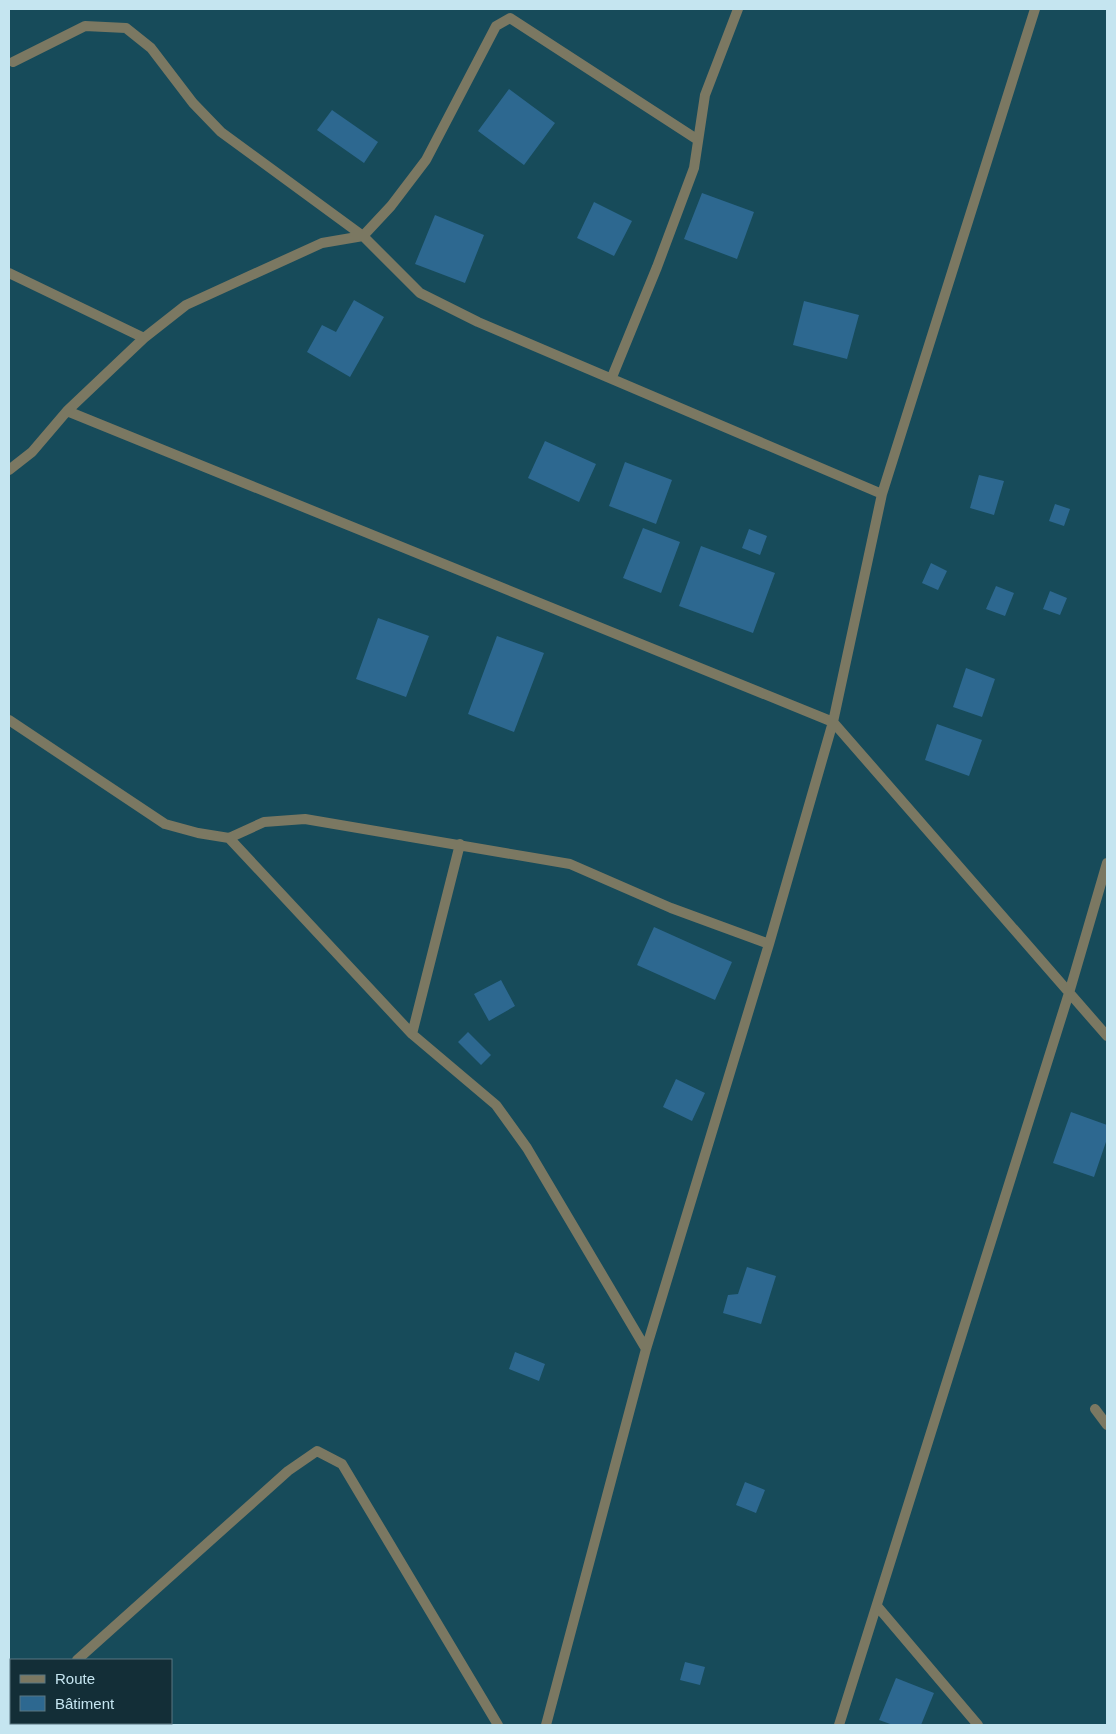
<svg xmlns="http://www.w3.org/2000/svg" width="1116" height="1734" viewBox="0 0 1116 1734" font-family="Arial,sans-serif">
<style>
.building{fill:#2d6890}
.lines{fill:none;stroke-linecap:round;stroke-linejoin:round}
.street{stroke:#7b7862;stroke-width:10}
</style>
<rect width="100%" height="100%" fill="#174b5a"/>
<path class="building" d="M509,89L555,123L524,165L478,131Z
M332,110L378,142L364,163L317,130Z
M702,193L754,212L737,259L684,239Z
M594,202L632,221L614,256L577,238Z
M435,215L484,235L465,283L415,264Z
M354,300L384,317L350,377L307,352L322,325L336,332Z
M804,301L859,315L847,359L793,345Z
M545,441L596,464L579,502L528,478Z
M625,462L672,480L656,524L609,506Z
M979,475L1004,481L994,515L970,508Z
M1055,504L1070,509L1064,526L1049,521Z
M643,528L680,542L661,593L623,578Z
M749,529L767,536L760,555L742,548Z
M701,546L775,573L753,633L679,606Z
M931,563L947,571L938,590L922,583Z
M996,586L1014,593L1005,616L986,609Z
M1050,591L1067,598L1060,615L1043,609Z
M378,618L429,636L406,697L356,679Z
M497,636L544,653L514,732L468,714Z
M966,668L995,679L982,717L953,707Z
M937,724L982,740L969,776L925,760Z
M654,927L732,962L715,1000L637,965Z
M501,980L515,1006L489,1021L474,994Z
M468,1032L491,1055L481,1065L458,1042Z
M676,1079L705,1093L692,1121L663,1107Z
M1071,1112L1107,1125V1139L1094,1177L1053,1163Z
M747,1267L776,1276L761,1324L723,1313L728,1295L738,1294Z
M515,1352L545,1364L539,1381L509,1369Z
M745,1482L765,1490L756,1513L736,1505Z
M685,1662L705,1667L700,1685L680,1680Z
M896,1678L934,1693L921,1725H893L879,1720Z"/>
<g class="lines">
<path class="street" d="M13,62L85,26L126,28L151,48L193,103L221,132L363,236L391,206L426,160L496,26L510,18L698,140
M9,273L144,338
M612,377L657,267L694,168L705,95L738,9
M67,411L833,722L1107,1036
M9,470L32,452L67,411L144,338L186,305L322,243L363,236L420,293L478,322L882,494
M9,720L165,824L198,833L229,838L264,822L305,819L570,864L671,908L769,944
M229,838L412,1034L496,1105L527,1148L646,1349
M412,1034L460,844
M1095,1409L1107,1425
M877,1606L978,1725
M77,1660L288,1471L317,1451L342,1464L498,1725
M9,1721L11,1719
M546,1725L646,1349L769,944L833,722L882,494L1035,9
M839,1725L1069,993L1107,863"/>
</g>
<rect width="1116" height="1734" fill="none" stroke="#c5e5f0" stroke-width="20"/>
<rect x="10" y="1659" width="162" height="65" fill="#132e37" stroke="#5a7781"/>
<rect x="20" y="1675" width="25" height="8" fill="#7b7862" stroke="#5a7781"/>
<text x="55" y="1684" font-size="15" fill="#c5e5f0">Route</text>
<rect x="20" y="1696" width="25" height="15" fill="#2d6890" stroke="#5a7781"/>
<text x="55" y="1709" font-size="15" fill="#c5e5f0">Bâtiment</text>
</svg>
